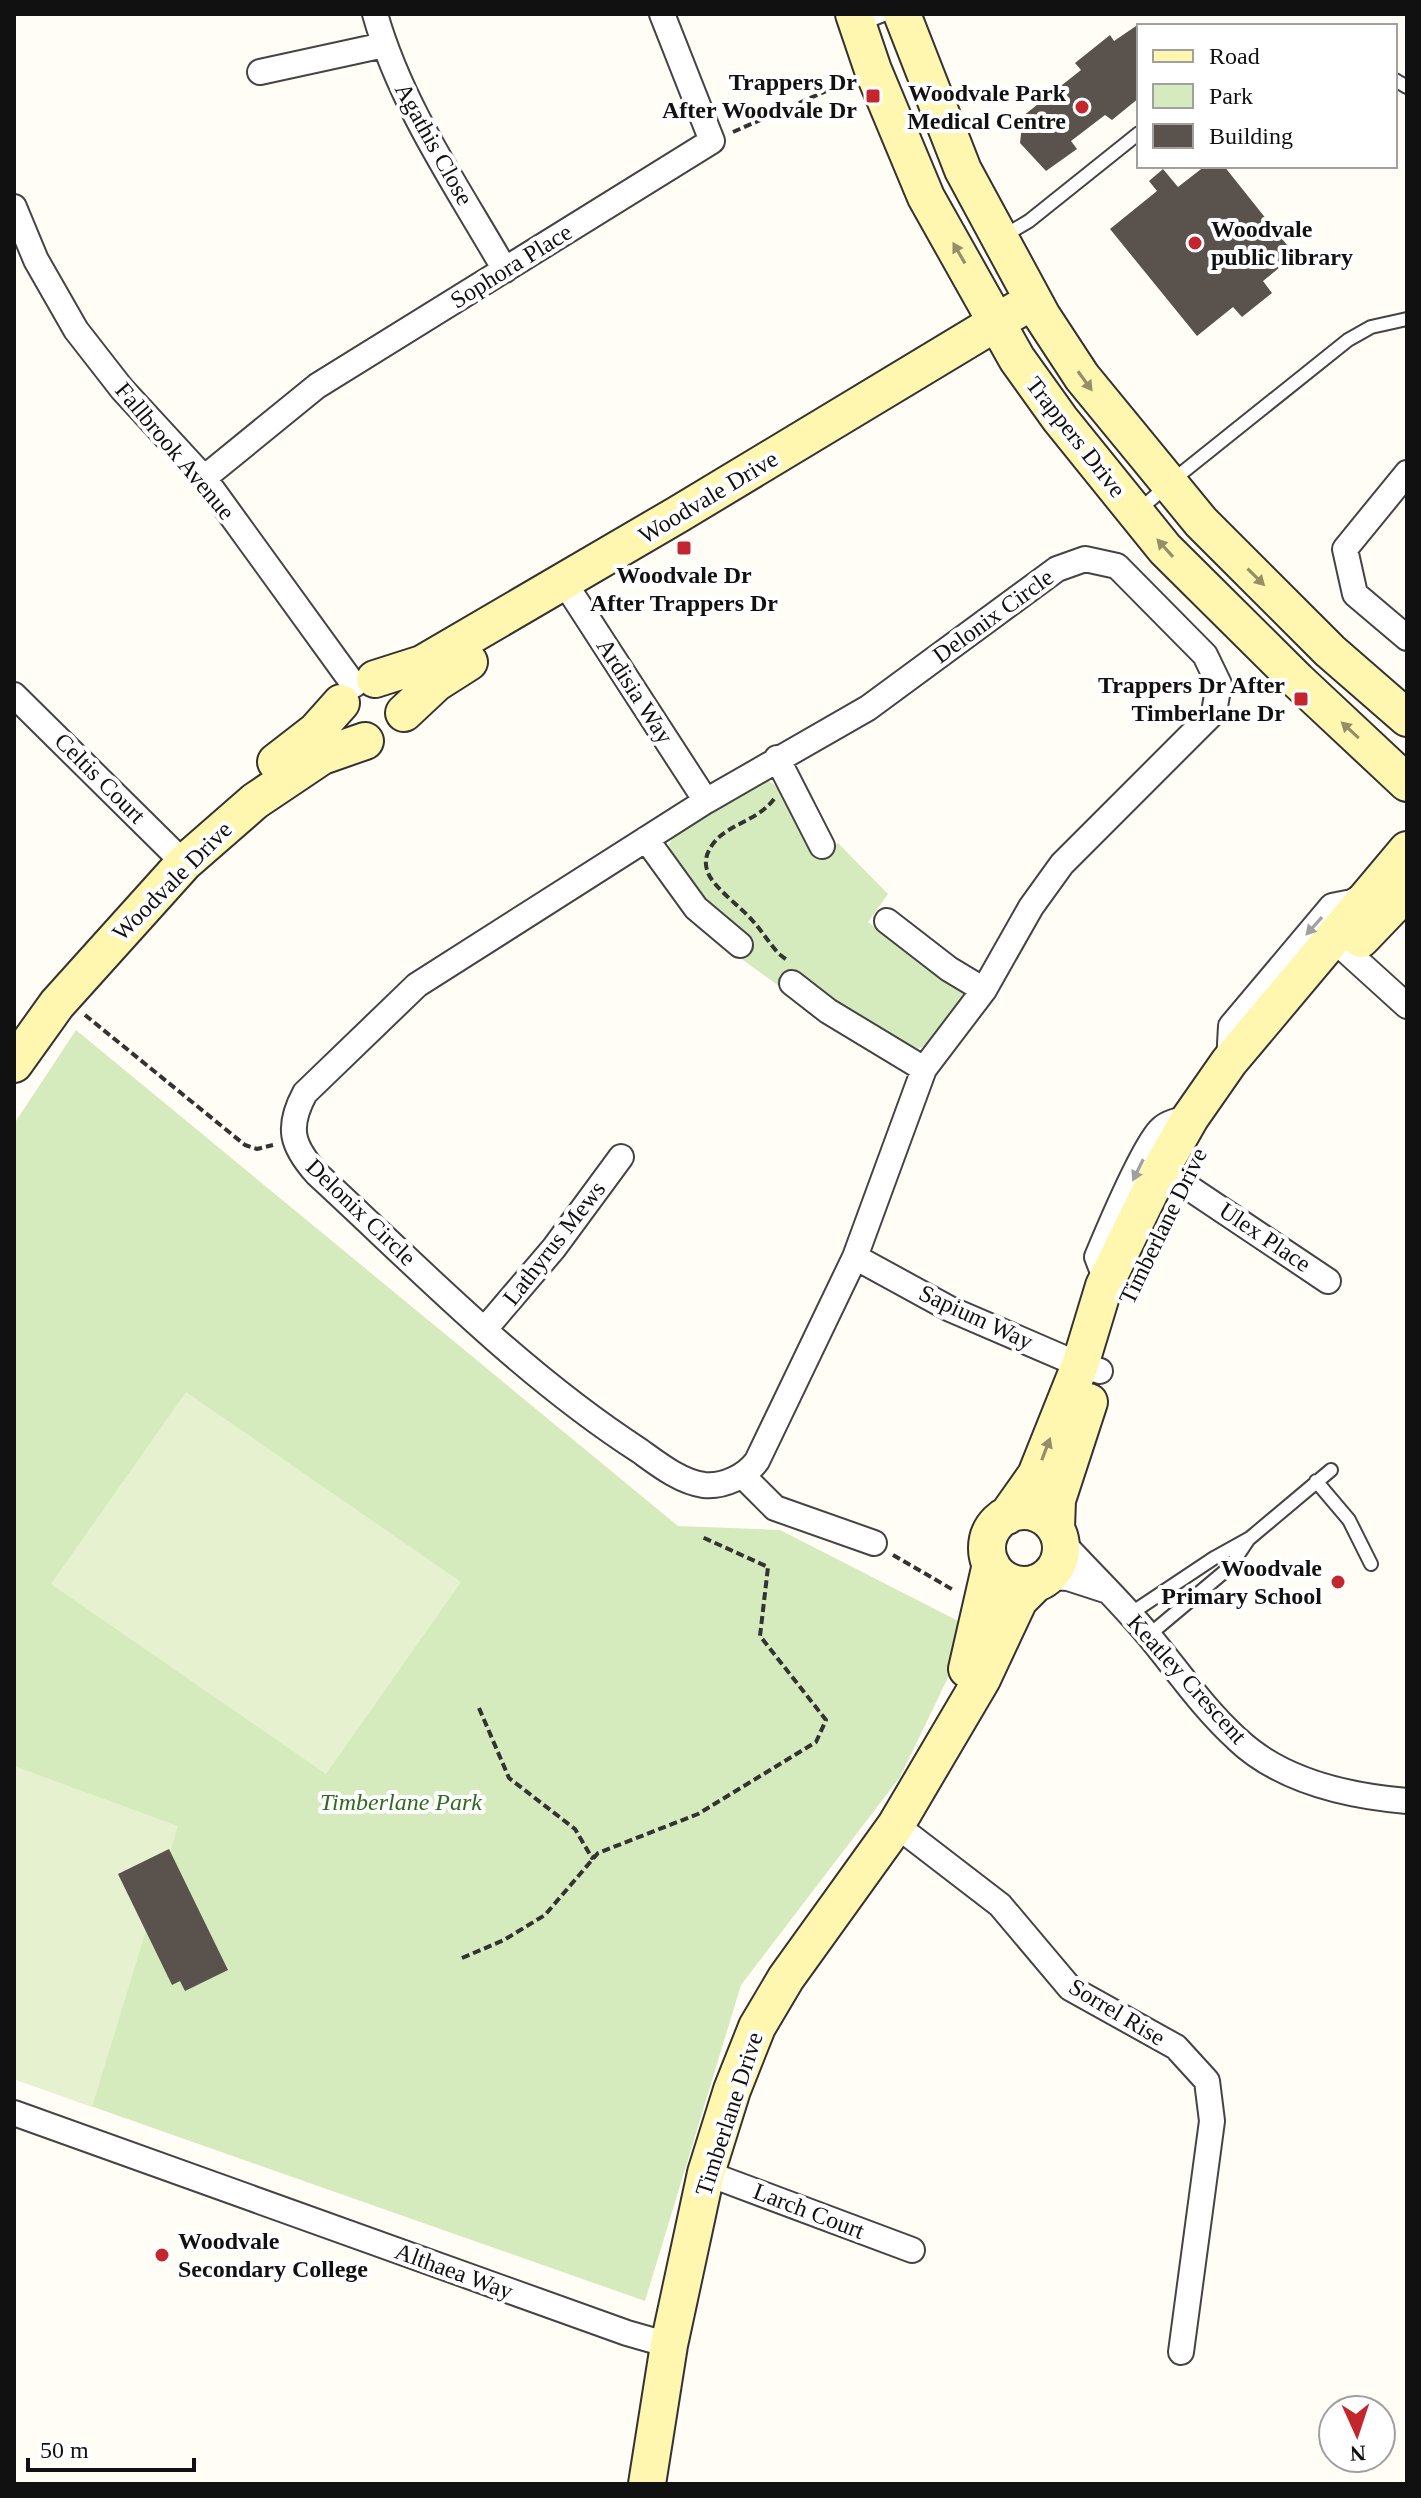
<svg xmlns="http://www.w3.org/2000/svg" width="1421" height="2498" viewBox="0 0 1421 2498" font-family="'Times New Roman',serif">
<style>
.green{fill:#d5ebbd}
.pitch{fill:#e6f2cf}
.building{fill:#5a524d}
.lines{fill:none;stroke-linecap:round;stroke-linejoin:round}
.lane-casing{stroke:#444;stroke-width:16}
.street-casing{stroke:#444;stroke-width:28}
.secondary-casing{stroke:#333;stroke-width:40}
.path{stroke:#333;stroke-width:4;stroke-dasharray:8 4;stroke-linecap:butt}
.lane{stroke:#fff;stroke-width:12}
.street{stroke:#fff;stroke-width:24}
.secondary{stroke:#fff6b0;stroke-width:36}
.oneway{fill:#948f68}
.oneway2{fill:#a0a0a0}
.poi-dot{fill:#c4262e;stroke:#fff;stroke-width:3}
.labels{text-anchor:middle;stroke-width:8;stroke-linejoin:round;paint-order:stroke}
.poi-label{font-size:24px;font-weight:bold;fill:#111;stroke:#fff;text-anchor:end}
.street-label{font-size:24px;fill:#111;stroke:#fff}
.park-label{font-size:24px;font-style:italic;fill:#2f6b1f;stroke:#fff}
</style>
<rect width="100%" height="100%" fill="#fffdf5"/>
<path class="green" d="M767,780C788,790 805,832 817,853L838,843L888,894L868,922L965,992V999L927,1047L917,1048L848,1015L792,971L779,986L736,955L707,904L670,853L669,845L673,837L758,783Z
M76,1030L678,1526L780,1530L972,1628L900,1777L741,1985L645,2301L14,2079V1124Z"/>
<path class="pitch" d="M186,1392L461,1582L326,1774L51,1584Z
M14,1766L178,1826L92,2107L14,2079Z"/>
<path class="building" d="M1139,24V98L1112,120L1105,115L1071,141L1077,149L1046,171L1020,143L1023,116L1081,70L1075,63L1110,35L1114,41Z
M1205,166H1224L1295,255L1263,281L1272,293L1242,317L1233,307L1197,336L1110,229L1157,191L1149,181L1163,169L1178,187Z
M169,1849L228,1970L185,1991L180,1981L172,1985L118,1874Z"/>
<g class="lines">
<g class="lane-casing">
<path id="lane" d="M861,24L886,14
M1395,80L1407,87
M1002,237L1029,221L1139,133
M1139,510L1183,472L1348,340L1371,327L1407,319
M1316,1481L1349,1520L1371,1564
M1130,1614L1214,1558L1250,1538L1331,1470
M1149,1635L1230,1567L1248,1540"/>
</g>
<g class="street-casing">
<path id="street" d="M375,14C401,106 458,188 505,270
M260,72L384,45
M14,207L36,260L76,330L122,389L204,478L354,685
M1407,473L1345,549L1355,594L1407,638
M204,478L317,386L712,141L662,14
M1085,559L1117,566L1205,655L1219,684L1214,712L1062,864L1031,907L984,990L924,1069L855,1257L757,1461C746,1476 724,1487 704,1485C681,1482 658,1464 640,1451C521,1374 421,1270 317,1174C292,1146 286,1128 305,1093L417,985L706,801L868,708L1057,569Z
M564,582L706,801
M14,695L184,863
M777,758L822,846
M646,839L696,908L740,945
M887,921L949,969L984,990
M1332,938L1407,1006
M792,983L828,1011L924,1069
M1229,1062L1231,1026L1332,906L1352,902L1366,894
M1161,1169L1328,1281
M855,1257L950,1309L1080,1365L1100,1371
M1104,1286V1275L1097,1257C1107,1233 1144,1144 1161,1129C1168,1122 1180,1120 1190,1118
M485,1329L554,1248L621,1157
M742,1475L775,1508L874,1543
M1061,1541C1090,1573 1122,1603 1149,1636C1178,1671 1203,1708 1237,1739C1281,1781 1348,1796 1407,1801
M1048,1577L1068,1578L1105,1590
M896,1825L1000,1905L1070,1988L1176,2047L1207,2081L1212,2121L1181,2352
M14,2113L627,2333L669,2345
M706,2173L912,2250"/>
</g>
<g class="secondary-casing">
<path id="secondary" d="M854,14L873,70L926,197L1017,359L1060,419L1165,549L1297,680L1407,783
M902,14L963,170L1042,316L1082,377L1201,522L1330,651L1407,718
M375,679L422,664L677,515L1017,310
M404,713L436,683L469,662
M276,762L316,731L341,703
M1361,939L1407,891
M14,1064L57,1004L184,863L255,801L322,756L365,741
M987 1548a37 37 0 1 1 74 0a37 37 0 1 1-74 0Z
M1007,1516L1036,1475L1080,1365L1104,1286L1161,1169L1190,1118L1229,1062L1407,850
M1056,1528L1057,1500L1089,1402
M967,1669L991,1564
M647,2484L669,2345L706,2173L732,2090L757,2027L786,1978L896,1825L982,1679L1019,1600L1036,1583"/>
</g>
<path class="path" d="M733,132L849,81
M774,799C760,818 737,822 719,837C710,846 703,857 707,870C711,886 740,906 752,920C762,931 769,943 779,954L787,960
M85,1015L245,1145L257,1149L273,1145
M893,1555L955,1591
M479,1708L509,1778L575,1829L592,1858L595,1856
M462,1958L504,1940L545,1915L598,1853L698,1814L816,1742L826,1720L760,1636L768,1567L702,1537"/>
<use href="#lane" class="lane"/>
<use href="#street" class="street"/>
<use href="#secondary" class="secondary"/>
</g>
<defs><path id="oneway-solid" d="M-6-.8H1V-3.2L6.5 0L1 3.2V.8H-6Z" transform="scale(2)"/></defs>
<g class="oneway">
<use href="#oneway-solid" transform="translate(959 253) rotate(-120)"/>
<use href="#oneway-solid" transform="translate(1085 381) rotate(54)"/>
<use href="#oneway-solid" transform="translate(1165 548) rotate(-132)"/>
<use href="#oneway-solid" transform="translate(1256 577) rotate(45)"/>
<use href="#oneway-solid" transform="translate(1350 730) rotate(-137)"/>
<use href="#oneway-solid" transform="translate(1046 1449) rotate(-69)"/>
</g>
<g class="oneway2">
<use href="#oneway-solid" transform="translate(1314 926) rotate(132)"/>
<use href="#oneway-solid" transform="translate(1138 1170) rotate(116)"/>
</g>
<g class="poi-dot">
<rect x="865" y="88" width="16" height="16" rx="4"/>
<circle cx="1082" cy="107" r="8"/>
<circle cx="1195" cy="243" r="8"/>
<rect x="676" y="540" width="16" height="16" rx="4"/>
<rect x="1293" y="691" width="16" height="16" rx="4"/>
<circle cx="1338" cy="1582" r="8"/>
<circle cx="162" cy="2255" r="8"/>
</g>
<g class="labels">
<g class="poi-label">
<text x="857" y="90">Trappers Dr<tspan x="857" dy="28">After Woodvale Dr</tspan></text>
<text x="1066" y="101">Woodvale Park<tspan x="1066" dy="28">Medical Centre</tspan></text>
<text x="1211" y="237" text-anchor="start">Woodvale<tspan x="1211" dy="28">public library</tspan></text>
<text x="684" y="583" text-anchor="middle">Woodvale Dr<tspan x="684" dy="28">After Trappers Dr</tspan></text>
<text x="1285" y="693">Trappers Dr After<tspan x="1285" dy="28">Timberlane Dr</tspan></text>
<text x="1322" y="1576">Woodvale<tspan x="1322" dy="28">Primary School</tspan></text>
<text x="178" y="2249" text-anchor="start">Woodvale<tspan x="178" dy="28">Secondary College</tspan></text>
</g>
<g class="street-label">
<text transform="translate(434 144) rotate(61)" y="8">Agathis Close</text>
<text transform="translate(511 266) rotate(-32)" y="8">Sophora Place</text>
<text transform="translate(1076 437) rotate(52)" y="8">Trappers Drive</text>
<text transform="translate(175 451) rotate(50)" y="8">Fallbrook Avenue</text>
<text transform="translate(708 497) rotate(-31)" y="8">Woodvale Drive</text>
<text transform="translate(993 616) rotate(-36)" y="8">Delonix Circle</text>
<text transform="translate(635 691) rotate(57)" y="8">Ardisia Way</text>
<text transform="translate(100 778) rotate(45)" y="8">Celtis Court</text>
<text transform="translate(172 881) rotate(-45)" y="8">Woodvale Drive</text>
<text transform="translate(361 1212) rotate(44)" y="8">Delonix Circle</text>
<text transform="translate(1163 1226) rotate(-64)" y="8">Timberlane Drive</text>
<text transform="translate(1265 1237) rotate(34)" y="8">Ulex Place</text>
<text transform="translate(554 1243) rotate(-52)" y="8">Lathyrus Mews</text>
<text transform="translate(976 1317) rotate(25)" y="8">Sapium Way</text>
<text transform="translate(1187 1679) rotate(48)" y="8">Keatley Crescent</text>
<text transform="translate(1117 2012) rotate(31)" y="8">Sorrel Rise</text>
<text transform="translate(729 2114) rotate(-72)" y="8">Timberlane Drive</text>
<text transform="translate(809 2211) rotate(21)" y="8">Larch Court</text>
<text transform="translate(454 2271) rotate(20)" y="8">Althaea Way</text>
</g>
<g class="park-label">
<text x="401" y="1810">Timberlane Park</text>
</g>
</g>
<rect width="1421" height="2498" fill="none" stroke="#111111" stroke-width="32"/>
<rect x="1137" y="24" width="260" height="144" fill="#ffffff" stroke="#a0a0a0" stroke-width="2"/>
<rect x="1153" y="50" width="40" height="12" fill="#fff6b0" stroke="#a0a0a0" stroke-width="2"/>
<text x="1209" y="64" font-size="24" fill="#111111">Road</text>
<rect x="1153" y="84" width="40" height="24" fill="#d5ebbd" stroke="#a0a0a0" stroke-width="2"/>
<text x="1209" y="104" font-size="24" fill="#111111">Park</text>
<rect x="1153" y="124" width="40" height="24" fill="#5a524d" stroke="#a0a0a0" stroke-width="2"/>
<text x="1209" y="144" font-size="24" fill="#111111">Building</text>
<g transform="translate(1357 2434) rotate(177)"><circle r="38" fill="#ffffff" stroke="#a0a0a0" stroke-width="2"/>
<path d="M0-6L14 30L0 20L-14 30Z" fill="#c4262e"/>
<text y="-12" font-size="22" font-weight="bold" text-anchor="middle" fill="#111111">N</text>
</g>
<path d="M28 2458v12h166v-12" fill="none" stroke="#111111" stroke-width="4"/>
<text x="40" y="2458" font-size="24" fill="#111111" stroke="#ffffff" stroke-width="6" paint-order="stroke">50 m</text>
</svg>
